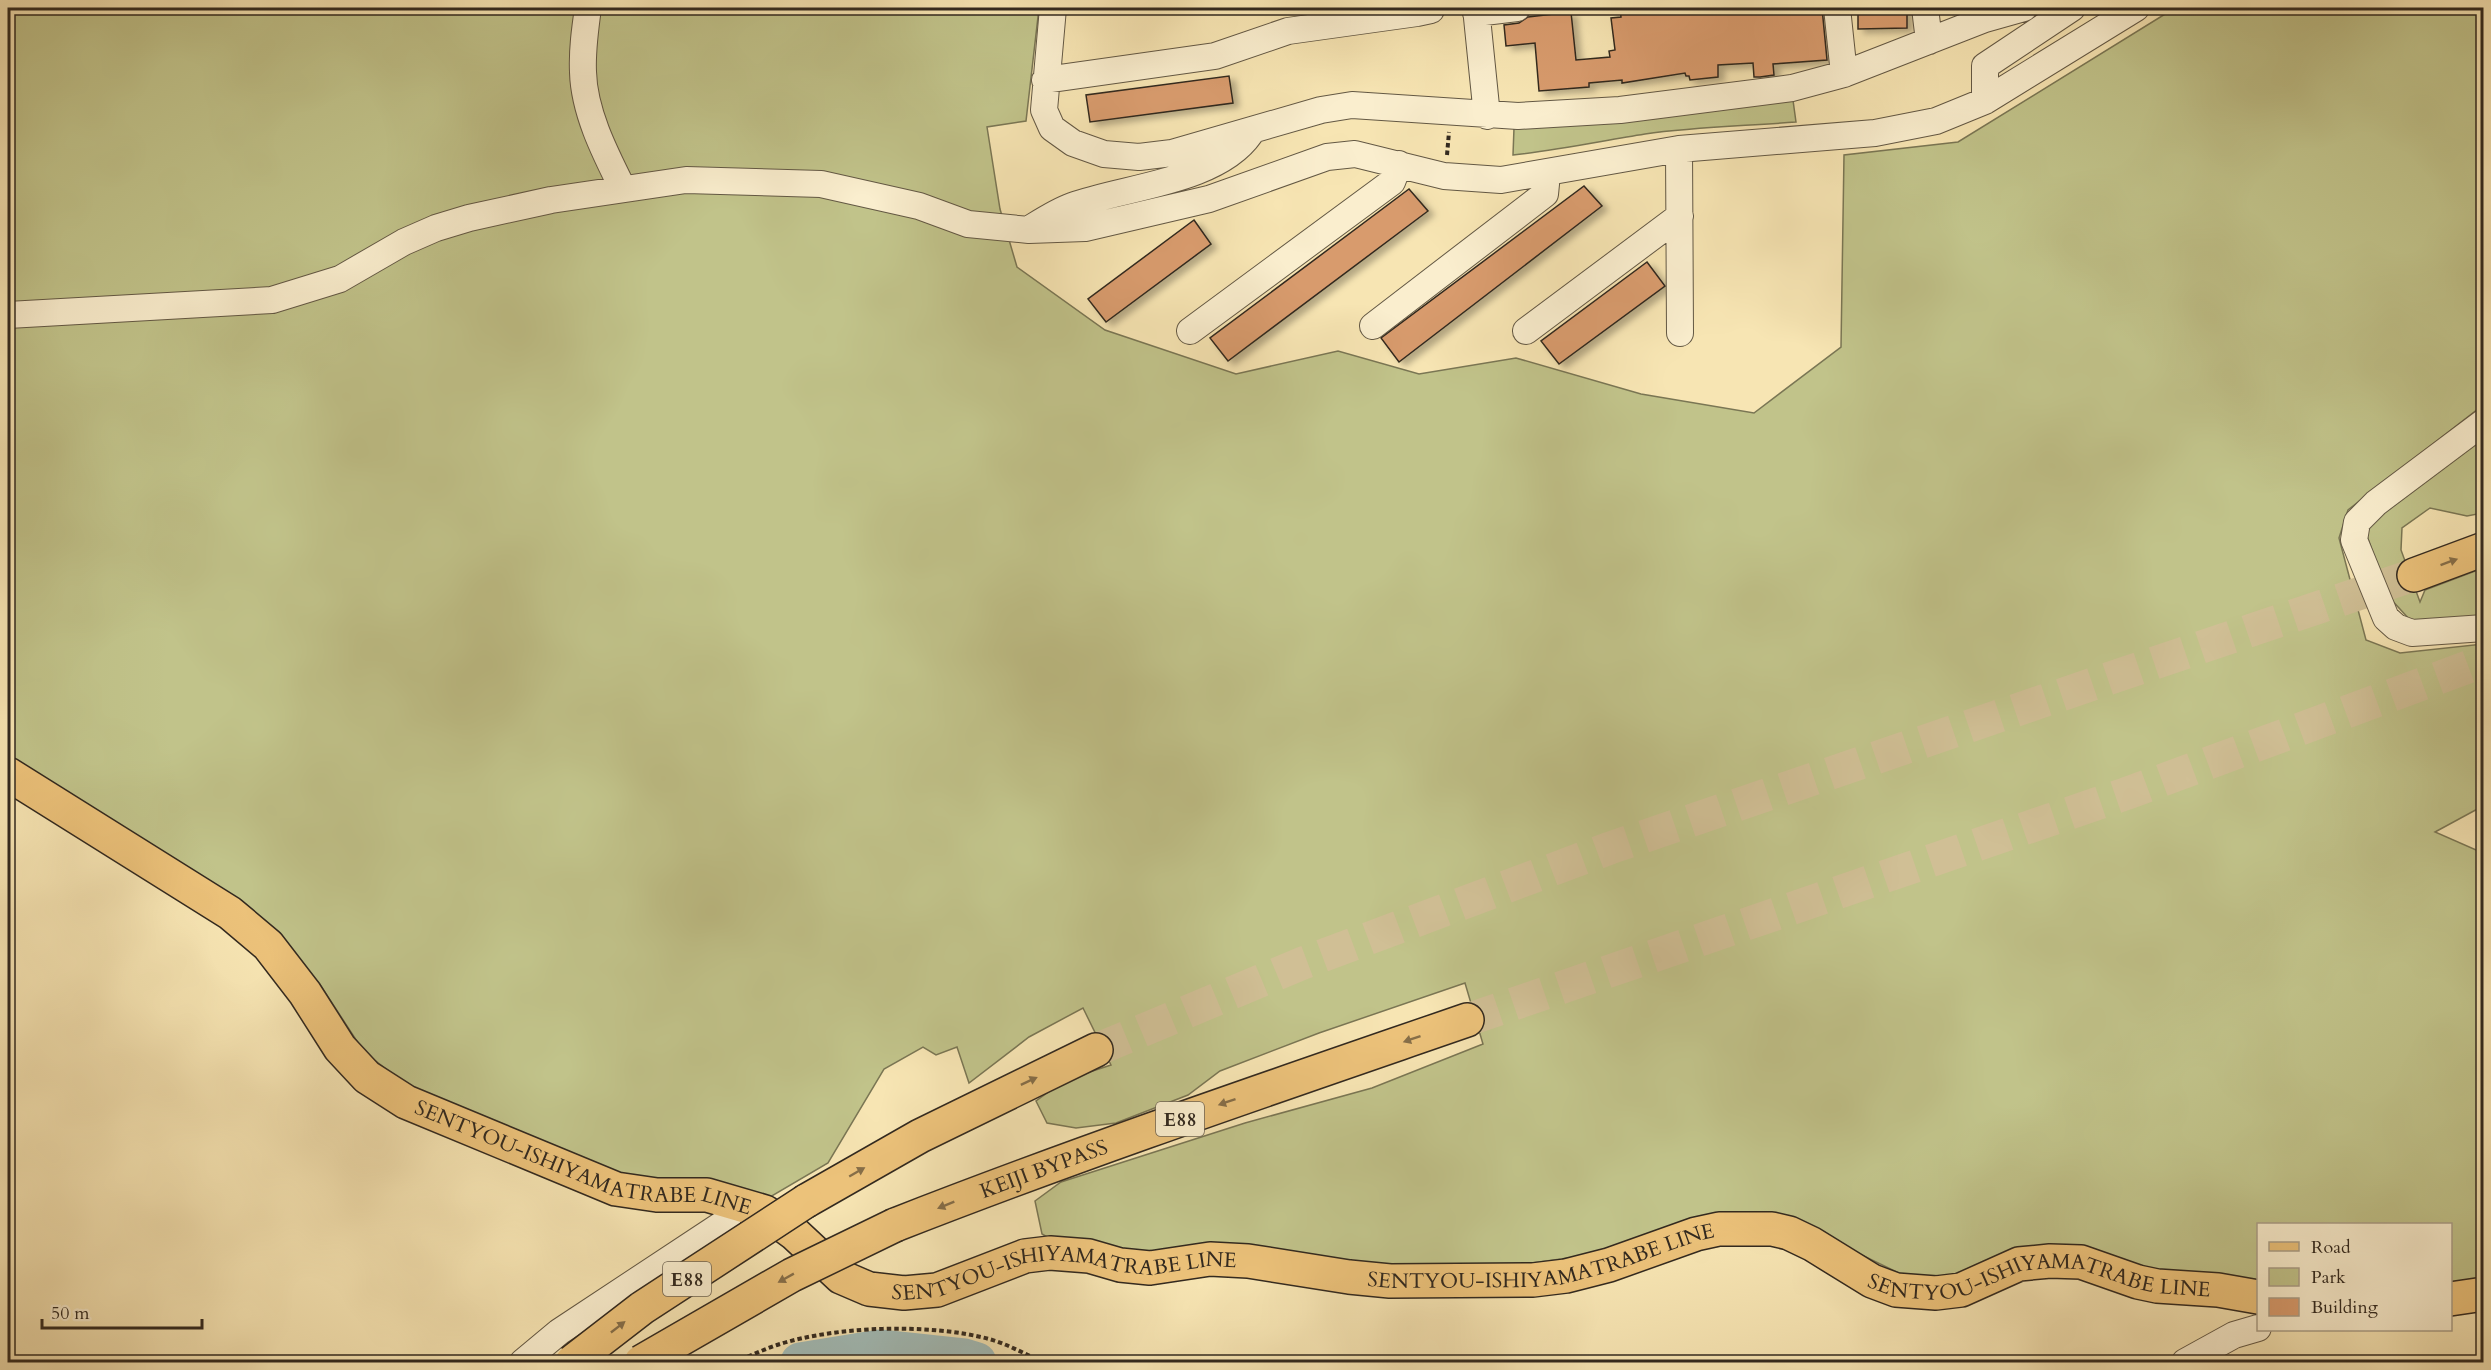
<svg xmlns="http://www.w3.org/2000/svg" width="2491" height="1370" viewBox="0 0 2491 1370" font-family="Cardo,serif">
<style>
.green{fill:#c1c38a;stroke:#7a7654;stroke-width:1.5}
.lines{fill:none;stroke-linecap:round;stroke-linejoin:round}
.river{stroke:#a2bcb8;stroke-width:39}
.building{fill:#d89b6d;stroke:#32291f;stroke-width:1.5;filter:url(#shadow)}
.highway-tunnel{stroke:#d0bf95;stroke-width:33;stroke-dasharray:33 16;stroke-linecap:butt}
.minor-casing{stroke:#635844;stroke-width:28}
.major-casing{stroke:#32291f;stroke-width:36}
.highway-casing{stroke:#32291f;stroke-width:36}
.path{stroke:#32291f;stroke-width:4;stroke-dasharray:4.5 3;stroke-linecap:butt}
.minor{stroke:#faeece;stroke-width:26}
.major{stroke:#ecc27a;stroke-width:33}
.highway{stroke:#ecc27a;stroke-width:33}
.highway-bridge-casing{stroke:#32291f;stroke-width:36;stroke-linecap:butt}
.highway-bridge{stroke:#ecc27a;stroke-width:33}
.oneway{fill:#866e48}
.labels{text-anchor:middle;stroke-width:5;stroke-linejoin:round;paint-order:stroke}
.shield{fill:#faeece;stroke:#6e6454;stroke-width:1.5}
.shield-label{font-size:20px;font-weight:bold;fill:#32291f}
.street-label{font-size:21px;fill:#32291f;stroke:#faeece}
</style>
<defs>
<filter id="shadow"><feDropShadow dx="6" dy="4" stdDeviation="3" flood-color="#0004"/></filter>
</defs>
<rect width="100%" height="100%" fill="#f7e5b3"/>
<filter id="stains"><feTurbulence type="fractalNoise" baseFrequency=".00333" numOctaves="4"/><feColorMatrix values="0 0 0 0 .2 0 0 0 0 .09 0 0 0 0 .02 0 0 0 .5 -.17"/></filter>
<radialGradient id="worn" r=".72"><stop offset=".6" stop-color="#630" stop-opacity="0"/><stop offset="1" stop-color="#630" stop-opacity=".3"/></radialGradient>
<path class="green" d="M8,8H1039L1026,121L987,127L1000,209L1017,267L1105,330L1236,374L1338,351L1419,374L1516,358L1641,394L1754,413L1841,347L1844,155L1958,142L2170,11L2181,8H2483V405L2348,510L2339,538L2366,640L2400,653L2483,644V806L2435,832L2483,853V1280L2451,1285L2450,1224H2258V1283L2133,1268L1953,1283L1907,1277L1788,1219L1605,1253L1516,1265L1418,1267L1162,1256L1056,1242L1042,1234L1035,1201L1061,1182L1245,1123L1372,1088L1483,1044L1465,983L1319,1033L1220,1071L1188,1095L1116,1123L1076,1128L1047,1123L1036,1101L1065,1080L1111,1065L1083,1008L1029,1037L969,1083L957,1047L936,1055L923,1047L884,1069L828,1163L765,1200L636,1179L566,1156L424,1098L364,1052L319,983L254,918L8,760Z
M1792,93L1796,122C1746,126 1695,127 1645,134C1601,141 1558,150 1513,155L1514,128C1608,125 1699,108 1792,93Z
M2483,431V513L2467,516L2430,508L2402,528L2401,550L2420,602L2425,590L2483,568V616L2411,621L2388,596L2365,530L2404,488Z"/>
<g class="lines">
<path class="river" d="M800,1362L880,1349L964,1358L977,1362"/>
</g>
<path class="building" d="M1620,8H1822L1827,60L1773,64L1774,75L1760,77H1754L1753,63L1718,65V77L1690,80L1689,76H1686L1685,73L1622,83V80L1589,83V87L1539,91L1535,43L1506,46L1504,25L1519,23L1528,17L1571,12L1576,60L1610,57L1609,51L1615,50L1611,18L1621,17Z
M1858,8H1907V28L1858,29Z
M1229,76L1233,103L1090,122L1086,95Z
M1584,186L1602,206L1399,362L1381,338Z
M1409,189L1428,211L1228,361L1210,338Z
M1194,220L1211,244L1106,322L1088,299Z
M1647,262L1665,286L1559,364L1541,341Z"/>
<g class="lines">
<path class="highway-tunnel" d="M1467,1020L2125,794L2484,661
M1096,1050L1303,963L1610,848L2414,575"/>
<g class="minor-casing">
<path id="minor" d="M588,8C585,29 582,50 583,72C584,112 605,153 623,189
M1053,8L1044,110L1052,128L1073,143L1104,154L1139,157L1172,153L1321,110L1352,105L1518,116L1620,110L1792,88L1844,74L1985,19L2024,8
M1476,8L1487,116
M1837,8L1844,74
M1925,8L1929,41
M1476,13L1517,8
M1045,80L1215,56L1288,31L1417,13L1431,10V8
M1985,101V66L2072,8
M1679,149L1680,333
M1031,228C1044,220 1058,211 1072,206C1123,187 1217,182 1250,134
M8,315L272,300L340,279L404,242L436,228L469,218L551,200L686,180L821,184L919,206L968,224L1029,230L1085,228L1209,199L1327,157L1355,154L1444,176L1501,180L1679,149L1875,133L1936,121L1985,101L2136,8
M1373,326L1545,194L1547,174
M1190,331L1392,182L1399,164
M1526,331L1680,216
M2484,422L2376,503L2357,522L2354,540L2386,618L2396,627L2412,633L2484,628
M523,1362L559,1332L724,1223L738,1203
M2185,1362L2234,1335L2258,1328"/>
</g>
<g class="major-casing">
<g id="major">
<path id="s1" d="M8,774L230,913L268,945L305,993L340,1048L367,1077L406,1102L616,1189L657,1195H707L765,1212L795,1234L841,1277L869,1289L904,1293L937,1290L1025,1256L1050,1253L1089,1256L1120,1265L1150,1268L1210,1259L1248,1261L1349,1277L1390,1281L1533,1280L1566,1276L1609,1265L1696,1234L1719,1229H1772L1789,1233L1812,1244L1872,1281L1896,1290L1936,1293L1961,1290L2019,1264L2050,1261L2081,1262L2138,1282L2157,1286L2218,1290L2258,1297"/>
<path d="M2450,1299L2484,1294"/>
</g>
</g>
<g class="highway-casing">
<g id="highway">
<path d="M2414,575L2484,549"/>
<path d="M806,1201L920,1136L1096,1050"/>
<path id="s2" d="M895,1225C1084,1151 1276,1086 1467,1020"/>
</g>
</g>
<path class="path" d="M1447,155L1449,132
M734,1362C748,1357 762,1350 777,1345C835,1326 930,1323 989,1339C1008,1344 1026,1355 1044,1362"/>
<use href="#minor" class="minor"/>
<use href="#major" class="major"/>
<use href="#highway" class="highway"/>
<g class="highway-bridge-casing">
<path id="highway-bridge" d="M572,1362L642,1308L806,1201
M641,1362L792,1275L895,1225"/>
</g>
<use href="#highway-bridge" class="highway-bridge"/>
</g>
<defs><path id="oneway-solid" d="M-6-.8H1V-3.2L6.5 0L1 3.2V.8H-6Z" transform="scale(1.5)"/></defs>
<g class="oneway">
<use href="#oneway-solid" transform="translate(2449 562) rotate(-20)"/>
<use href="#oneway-solid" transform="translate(1412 1039) rotate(161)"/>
<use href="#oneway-solid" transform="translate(1029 1081) rotate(-25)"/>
<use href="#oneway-solid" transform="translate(1227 1102) rotate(161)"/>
<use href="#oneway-solid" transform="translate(857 1172) rotate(-30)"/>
<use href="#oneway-solid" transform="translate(946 1205) rotate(158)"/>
<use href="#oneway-solid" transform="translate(786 1278) rotate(151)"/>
<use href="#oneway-solid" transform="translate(618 1327) rotate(-38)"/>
</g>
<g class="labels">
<g class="shield">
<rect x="1156" y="1102" width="48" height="34" rx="4.5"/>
<rect x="663" y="1262" width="48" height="34" rx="4.5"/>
</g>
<g class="shield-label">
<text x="1180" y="1126">E88</text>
<text x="687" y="1286">E88</text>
</g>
<g class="street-label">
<text dy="7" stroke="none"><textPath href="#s1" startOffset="711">SENTYOU-ISHIYAMATRABE LINE</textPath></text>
<text dy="7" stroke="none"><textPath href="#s2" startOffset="159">KEIJI BYPASS</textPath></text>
<text dy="7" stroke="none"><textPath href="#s1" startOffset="1719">SENTYOU-ISHIYAMATRABE LINE</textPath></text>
<text dy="7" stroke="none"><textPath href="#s1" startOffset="1233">SENTYOU-ISHIYAMATRABE LINE</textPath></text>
<text dy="7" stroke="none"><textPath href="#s1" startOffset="2241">SENTYOU-ISHIYAMATRABE LINE</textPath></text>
</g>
</g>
<rect width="2491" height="1370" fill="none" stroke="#f7e5b3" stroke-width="30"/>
<rect x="9" y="9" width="2473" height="1352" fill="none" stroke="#32291f" stroke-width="3"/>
<rect x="15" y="15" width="2461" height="1340" fill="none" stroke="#32291f" stroke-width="1.5"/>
<rect x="2257" y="1223" width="195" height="108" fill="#faeece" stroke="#aa9f88" stroke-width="1.5"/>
<rect x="2269" y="1242" width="30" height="9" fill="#ecc27a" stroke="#aa9f88" stroke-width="1.5"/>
<text x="2311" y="1253" font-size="18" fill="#32291f">Road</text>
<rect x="2269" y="1268" width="30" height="18" fill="#c1c38a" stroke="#aa9f88" stroke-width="1.5"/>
<text x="2311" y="1283" font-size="18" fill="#32291f">Park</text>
<rect x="2269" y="1298" width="30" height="18" fill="#d89b6d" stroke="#aa9f88" stroke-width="1.5"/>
<text x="2311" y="1313" font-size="18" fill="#32291f">Building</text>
<path d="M42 1319v9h160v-9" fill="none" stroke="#32291f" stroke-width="3"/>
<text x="51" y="1319" font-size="18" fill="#32291f" stroke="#faeece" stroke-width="4.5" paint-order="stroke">50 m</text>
<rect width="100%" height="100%" filter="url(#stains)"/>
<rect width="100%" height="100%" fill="url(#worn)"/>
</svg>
